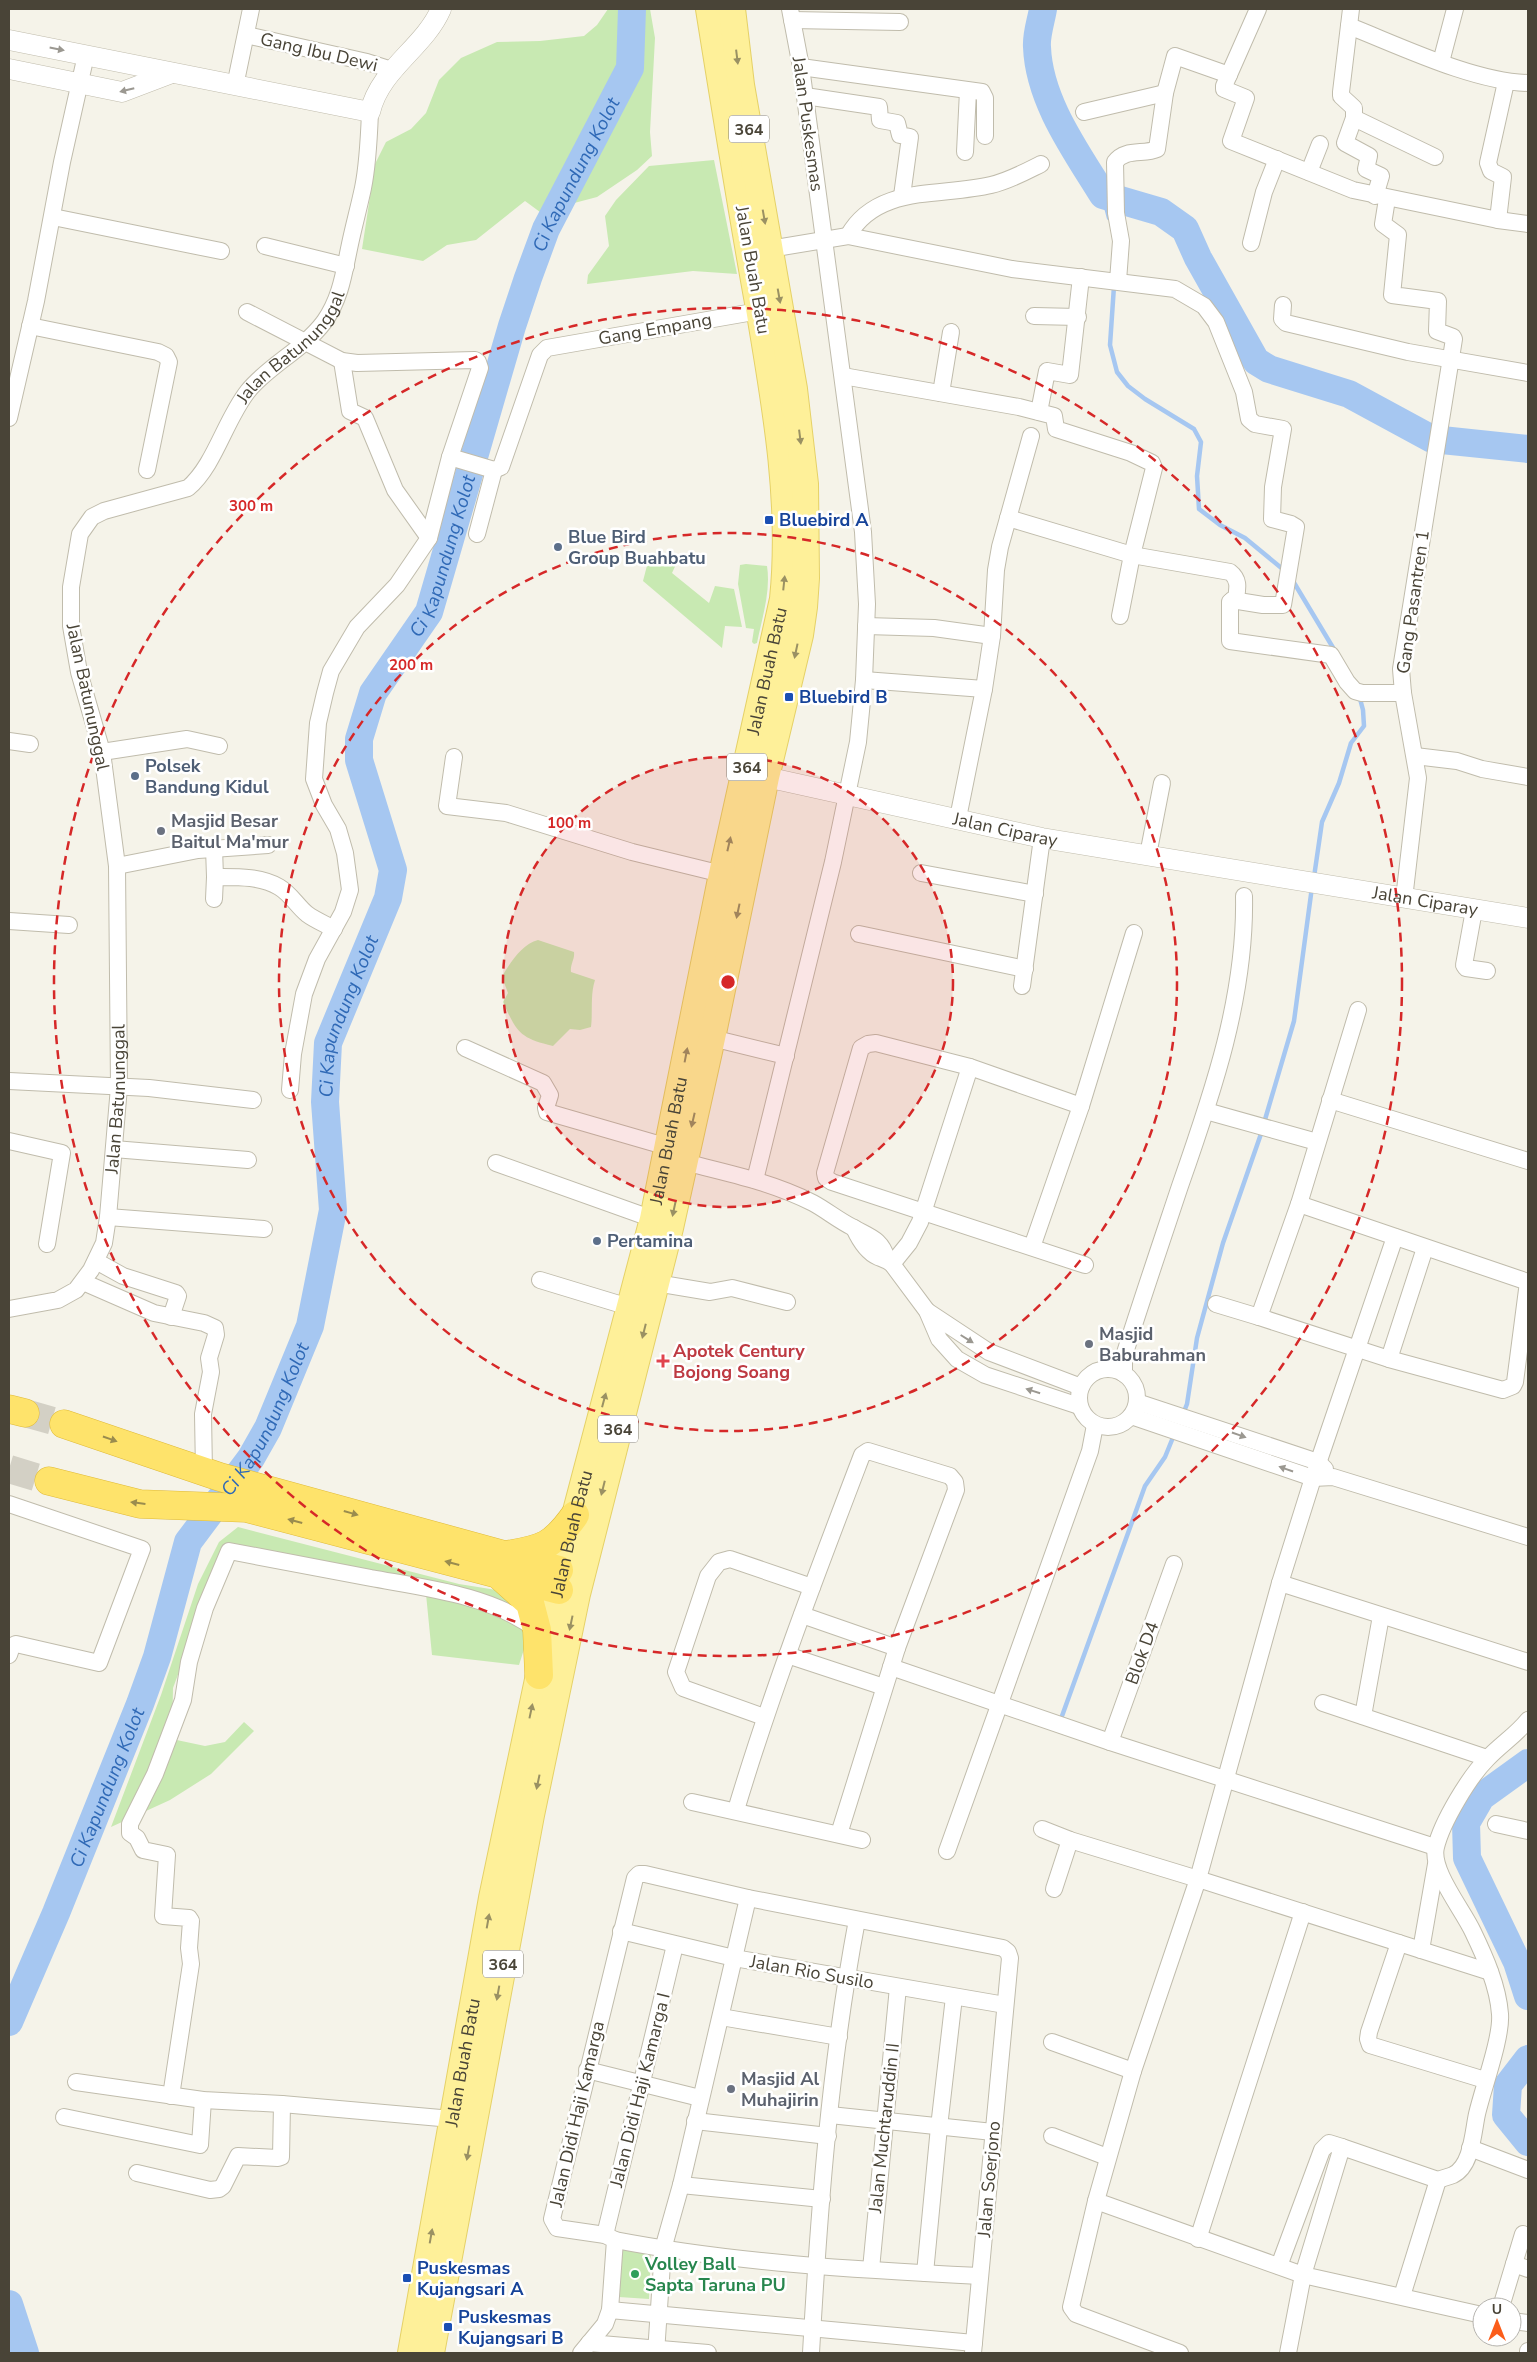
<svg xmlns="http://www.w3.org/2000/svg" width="1537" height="2362" viewBox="0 0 1537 2362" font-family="'Nunito Sans',sans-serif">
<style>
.green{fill:#c8e9b2}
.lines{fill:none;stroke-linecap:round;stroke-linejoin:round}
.stream{stroke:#a6c7f1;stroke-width:4.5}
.river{stroke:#a6c7f1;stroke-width:28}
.motorway-tunnel{stroke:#d3d0c5;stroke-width:28;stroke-dasharray:28 14;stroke-linecap:butt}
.minor-casing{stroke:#c0bcac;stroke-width:18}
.tertiary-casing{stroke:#c0bcac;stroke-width:21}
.primary-casing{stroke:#e5d167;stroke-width:28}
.motorway-casing{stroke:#dfba3a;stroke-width:29}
.minor{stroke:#fff;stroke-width:16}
.tertiary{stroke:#fff;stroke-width:20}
.primary{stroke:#fef099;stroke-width:26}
.motorway{stroke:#fee36b;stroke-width:28}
.oneway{fill:#9b9891}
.oneway2{fill:#9a9163}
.oneway3{fill:#9a8c4e}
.ring{fill:none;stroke:#d62828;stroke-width:2.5;stroke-dasharray:9 6}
.transit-dot{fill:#1a4fb4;stroke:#fff;stroke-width:2}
.service-dot{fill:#5c6f8a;stroke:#fff;stroke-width:2}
.worship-dot{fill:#6b7280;stroke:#fff;stroke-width:2}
.health-dot{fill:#e0444e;stroke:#fff;stroke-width:2}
.leisure-dot{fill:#2e9e5b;stroke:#fff;stroke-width:2}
.labels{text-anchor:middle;stroke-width:5;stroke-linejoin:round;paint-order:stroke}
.shield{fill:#fff;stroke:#807c73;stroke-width:1}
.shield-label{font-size:16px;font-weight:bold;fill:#494437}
.street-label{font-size:18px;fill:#494437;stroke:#fff}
.transit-label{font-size:18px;font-weight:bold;fill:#164399;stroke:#fff;text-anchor:start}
.service-label{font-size:18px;font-weight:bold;fill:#4e5e75;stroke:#fff;text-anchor:start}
.worship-label{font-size:18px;font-weight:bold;fill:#5b616d;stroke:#fff;text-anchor:start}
.health-label{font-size:18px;font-weight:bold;fill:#be3a42;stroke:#fff;text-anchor:start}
.leisure-label{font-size:18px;font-weight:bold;fill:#27864d;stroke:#fff;text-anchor:start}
.water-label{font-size:19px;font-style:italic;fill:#2f69b6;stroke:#fff}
.centre{fill:#d62828;stroke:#fff;stroke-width:2.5}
.ring-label{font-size:15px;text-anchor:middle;font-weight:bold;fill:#d62828;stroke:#fff;stroke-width:5;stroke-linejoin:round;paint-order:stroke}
</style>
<rect width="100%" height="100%" fill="#f5f3e9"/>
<path class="green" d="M608,9H650L655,38L650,132L652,156L637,170L597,197L540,212L525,201L476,240L447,245L423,261L362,249L375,164L386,142L411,129L426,113L439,80L461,58L497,42L540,41L584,36L597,25Z
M714,160L737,274L693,271L587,284L588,275L609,246L605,216L616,200L649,166Z
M650,554L680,556L672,573L709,603L715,586L734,589L742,627L725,626L722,648L643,581Z
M746,564L767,566C771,591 762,618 757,643L754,644L752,642L754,629L746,628L738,584L740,565Z
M538,940L574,952C575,959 570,964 571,972L595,980C590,996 593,1011 591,1027L580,1030L570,1029L553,1046C520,1038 517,1033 503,1002L508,993L502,977C509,964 522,944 538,940Z
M238,1527L459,1584L509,1592L533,1621L519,1665L432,1655L426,1594L231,1556L192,1637L173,1688L172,1739L205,1746L225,1742L244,1722L254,1731L211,1774L170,1800L111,1827L161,1695L198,1584L219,1542Z
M622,2249L651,2251L649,2299L619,2297Z"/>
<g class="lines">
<path class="stream" d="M1103,195L1109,218
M1114,286L1110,345L1117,372L1128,386L1145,399L1194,429L1201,442L1197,476L1199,509L1220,525L1245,538L1285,571
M1293,581L1335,651
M1314,877L1322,822L1339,783L1351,743L1364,726L1363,710L1359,695
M1264,1123L1294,1021L1312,887
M1183,1414L1187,1404L1197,1338L1223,1243L1262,1131
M1062,1716L1145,1486L1165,1457L1174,1435"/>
<g class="river">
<path d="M1043,9C1041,21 1036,35 1037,47C1039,101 1076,151 1103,195L1161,212L1185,229L1198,258L1256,361L1269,369L1349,394L1432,439L1528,449"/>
<path d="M1528,1763L1481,1797L1466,1823L1467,1858L1517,1962L1528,1996"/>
<path id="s1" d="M9,2022L56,1913L140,1704L157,1657L188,1542L251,1458L268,1428L310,1326L333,1210L325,1102L328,1043L388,898L393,870L359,760V739L373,693L429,612L512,326L528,278L546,229L630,68L632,9"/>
<path d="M1528,2059L1508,2085L1506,2115L1528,2142"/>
<path d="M9,2304L25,2353"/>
</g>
<path class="motorway-tunnel" d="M25,1413L64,1424
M9,1469L49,1481"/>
<g class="minor-casing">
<g id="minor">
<path d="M1258,9L1224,86V89L1246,98L1231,141L1353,190L1498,220L1528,224"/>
<path d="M1351,9L1341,92V96L1354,108V118L1345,143L1369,156L1366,169L1381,176L1375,196"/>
<path d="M792,20L900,22"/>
<path d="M1349,26C1400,46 1474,82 1528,83"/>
<path d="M246,35L367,62L392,70"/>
<path d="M1441,62L1455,9"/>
<path d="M801,67L982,92L985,98V136"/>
<path d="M235,86L251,9"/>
<path d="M805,96L879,107L880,120L897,123L900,135L910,137L902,196"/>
<path d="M1084,112L1165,93"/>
<path d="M1354,118L1435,157"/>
<path d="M965,152L968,91"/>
<path d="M1309,172L1320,144"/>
<path d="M1387,199L1383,224L1398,235L1392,295L1438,301L1437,331L1453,337L1454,339L1401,669L1403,693L1418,778L1404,899"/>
<path d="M53,217L221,251"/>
<path d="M1498,220L1503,177L1491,171L1488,163L1506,82"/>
<path d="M848,236C877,184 942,197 991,185C1009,181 1025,172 1041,164"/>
<path d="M1251,243L1264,192L1277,159"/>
<path d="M265,246L346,266"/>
<path d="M770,249L848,236L1012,269L1175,289L1204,306L1216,322L1244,392L1249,419L1255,424L1283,429L1273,487L1272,519L1291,524L1296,527L1283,605H1263L1232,600"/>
<path d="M1118,281L1121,241L1116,213L1115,162C1125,148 1144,155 1157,149L1165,93L1175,56L1229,75"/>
<path d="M1283,305L1282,319L1286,323L1408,352L1528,373"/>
<path d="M247,312L342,361L357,363L475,360L478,362L480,368L450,457L429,538L397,585L357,627L331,671L325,693L318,723L314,779L324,805L338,829L345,853L350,890L343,912L317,959L304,994L293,1054L290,1090"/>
<path d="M1034,316L1078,317"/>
<path d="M30,326L158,352L166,356L169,362L147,470"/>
<path d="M342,361L350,411L365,418L395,490L429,538"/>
<path d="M843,376L1019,407L1054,416L1056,429L1131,453L1152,463L1154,468L1132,555L1120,616"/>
<path d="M941,393L951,332"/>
<path d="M1039,412L1047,371L1070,375L1081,277"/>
<path d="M9,418L36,301L62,162L86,55"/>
<path d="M450,457L494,470L501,467L540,355L547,348L759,311"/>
<path d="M1008,518L1132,555L1230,572C1239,579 1238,587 1236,598L1230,602V641L1331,655L1347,682L1355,691L1362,693H1403"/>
<path d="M477,534L494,470"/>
<path d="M866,626L934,628L992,636"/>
<path d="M864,680L984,689"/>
<path d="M9,741L30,744"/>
<path d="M102,752L187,739L219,746"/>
<path d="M1415,756L1457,761L1482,769L1528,777"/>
<path d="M454,757L447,806L506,813L632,852L722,874"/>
<path d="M958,818L984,689L992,636L996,570L1000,547L1031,436"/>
<path d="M214,848L215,877"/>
<path d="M1148,855L1162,783"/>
<path d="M117,866L198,850L268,845"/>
<path d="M921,873L1035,894"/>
<path d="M214,899L215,877C237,877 260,876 279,887C291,894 297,906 307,914C315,920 325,924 334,929"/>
<path d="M1474,910L1464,965L1466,968L1487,971"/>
<path d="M9,921L69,925"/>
<path d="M859,934L1025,969"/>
<path d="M1022,986L1042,838"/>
<path d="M1358,1010L1299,1204L1528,1282"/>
<path d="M712,1038L786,1056"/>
<path d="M465,1048L543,1083L550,1095L546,1108L547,1112L668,1147"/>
<path d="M9,1081L149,1088L253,1100"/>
<path d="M1330,1100L1528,1161"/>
<path d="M1081,1106L970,1067L876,1043L868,1044L861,1048L825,1173L826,1178L832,1182L1085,1265"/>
<path d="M1206,1111L1317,1142"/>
<path d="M9,1141L62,1153L47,1244"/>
<path d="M114,1149L248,1160"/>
<path d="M684,1162C727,1173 772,1182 813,1203C826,1210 838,1220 852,1227C869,1237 881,1238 887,1259"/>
<path d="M496,1163L653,1219"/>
<path d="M755,1180L833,862L858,742L864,680L867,604L863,532L801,67L790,9"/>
<path d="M1299,1204L1259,1317L1389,1359L1503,1390L1513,1386L1515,1382L1528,1282"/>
<path d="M108,1217L264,1229"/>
<path d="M854,1228C859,1239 866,1252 878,1257C883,1259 887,1260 892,1264L927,1311L939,1339L957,1359L985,1375L1079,1406"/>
<path d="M1395,1237L1313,1478L1280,1583L1198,1879L1490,1972"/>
<path d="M1032,1247L1081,1106L1134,933"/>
<path d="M96,1261L123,1276L176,1293L178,1296L171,1317"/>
<path d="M892,1264L909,1243L920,1222L970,1067"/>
<path d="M540,1280L629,1307"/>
<path d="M83,1282L154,1313L204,1323L215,1328L216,1335L209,1358L211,1372L203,1414L204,1472"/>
<path d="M656,1283L710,1292L732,1288L787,1302"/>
<path d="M1216,1304L1259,1317"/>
<path id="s2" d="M9,1309L58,1300L76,1290L91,1270L104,1243L108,1217L119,1087L117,866L102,752L79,672L71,626V587L80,534L92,517L104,511L188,488C215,465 225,420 248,391C269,365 303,350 324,322C341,298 344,272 350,244C354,225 359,207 363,188C368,164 369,137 370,112"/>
<path d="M927,1311L989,1352L1081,1387"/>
<path d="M1389,1359L1425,1248"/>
<circle cx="1108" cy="1398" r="29"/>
<path d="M1124,1374V1356C1142,1299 1161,1243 1180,1186C1213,1092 1246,996 1244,896"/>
<path d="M1137,1402L1318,1462L1325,1469"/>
<path d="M1131,1416L1313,1478L1333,1477L1528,1537"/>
<path d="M9,1504L142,1549L99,1663L16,1644L12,1646L9,1655"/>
<path d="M1280,1583L1528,1662"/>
<path d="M802,1615L897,1648"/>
<path d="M787,1655L884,1687"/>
<path d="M891,1667L1110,1742L1435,1847"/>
<path d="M1323,1703L1487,1758"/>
<path d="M1363,1716L1381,1616"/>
<path d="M764,1717L683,1688L676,1672L708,1576L719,1562L730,1559L812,1587"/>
<path d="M1110,1742L1174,1564"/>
<path d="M692,1802L862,1840"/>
<path d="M736,1810C772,1690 817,1573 862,1455L868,1451L950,1476L955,1482L956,1490L897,1648L839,1834"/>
<path d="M1496,1824L1528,1831"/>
<path d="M1042,1829L1070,1840L1198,1879L1133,2071L1096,2201L1303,2275L1482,2315"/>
<path d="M947,1851L1090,1451L1095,1425"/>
<path d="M1054,1889L1070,1840"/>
<path d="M621,1931L734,1958L1005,2005"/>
<path d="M1399,1943L1369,2032L1368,2039L1370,2045L1485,2080"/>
<path d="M1421,1950L1436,1864"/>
<path d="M721,2017L839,2037"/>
<path d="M1052,2042L1133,2071"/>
<path d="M587,2070L700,2098"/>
<path d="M76,2082L203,2100L282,2104L452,2119"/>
<path d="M171,2096L191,1964L189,1948L191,1921L189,1918L163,1916L167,1855L143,1850L137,1838L130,1833V1824L155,1774L183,1700L189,1662L205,1608L229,1551C277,1560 324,1569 371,1578C426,1588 491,1595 537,1630"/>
<path d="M830,2115L993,2132"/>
<path d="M64,2117L200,2145L203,2100"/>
<path d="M695,2121L828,2136"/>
<path d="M1052,2136L1107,2157"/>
<path d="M1470,2148L1528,2170"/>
<path d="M137,2173L210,2190L219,2189L223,2186L238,2156L278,2158L281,2157L282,2104"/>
<path d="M681,2185L822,2199"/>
<path d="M1096,2201L1071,2307L1076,2314L1180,2353"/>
<path d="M605,2235L675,1945"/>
<path d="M1198,2239L1303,1912"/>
<path d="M615,2240C735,2263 859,2270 980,2276"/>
<path d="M1514,2264L1528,2269"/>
<path d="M1279,2266L1322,2150L1329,2143L1342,2147"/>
<path d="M871,2269L898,1987"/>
<path d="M925,2273L939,2127L954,1997"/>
<path d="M1402,2296L1438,2180"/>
<path d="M1501,2307L1523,2234"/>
<path d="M610,2310L974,2343"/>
<path d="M1512,2321L1528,2323"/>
<path d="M589,2343L708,2353"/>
<path d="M581,2353L605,2324L610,2310L615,2240L605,2235L557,2228L552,2219L635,1878L639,1874H645L748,1898L1003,1948L1008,1952L1010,1958L973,2353"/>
<path d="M656,2353L663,2249L681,2185L748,1898"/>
<path d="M811,2353C819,2209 830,2063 857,1920"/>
<path d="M1288,2353L1303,2275L1342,2147L1438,2180C1443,2178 1448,2177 1453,2175C1472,2166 1473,2132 1477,2114C1483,2088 1502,2037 1500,2014C1498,1986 1485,1957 1473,1932C1463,1910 1430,1870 1436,1847C1442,1822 1469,1777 1487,1759C1500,1745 1516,1735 1528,1720"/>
<path d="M1528,2353V2351"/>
</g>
</g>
<g class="tertiary-casing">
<g id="tertiary">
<path d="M9,40L370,112C380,69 424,48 441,9"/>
<path d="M9,69L122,92L172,73"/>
<path id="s3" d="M766,777L1042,838L1528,918"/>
</g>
</g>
<g class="primary-casing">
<g id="primary">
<path id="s4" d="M411,2353L492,1898L539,1675L575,1515L653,1219L722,874L783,599C793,502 775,403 759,308C741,209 725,109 709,9"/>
<path d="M431,2353L531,1815L577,1594L670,1228L712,1038L766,777L800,635L804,607L806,578L805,484L794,389L741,85L732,9"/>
</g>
</g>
<g class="motorway-casing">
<path id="motorway" d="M9,1409L25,1413
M64,1424L220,1477L559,1570
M49,1481L140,1504L246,1508L559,1590
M506,1555C543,1549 553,1546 575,1515
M500,1576L530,1603L537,1630L539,1675"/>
</g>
<use href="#minor" class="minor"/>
<use href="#tertiary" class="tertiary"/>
<use href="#primary" class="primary"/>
<use href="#motorway" class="motorway"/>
</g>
<defs><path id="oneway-solid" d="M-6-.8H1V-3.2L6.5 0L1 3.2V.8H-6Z" transform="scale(1.25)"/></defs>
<g class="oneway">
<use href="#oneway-solid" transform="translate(57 49) rotate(11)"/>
<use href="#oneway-solid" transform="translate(127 90) rotate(166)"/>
<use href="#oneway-solid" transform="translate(967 1339) rotate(32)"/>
<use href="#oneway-solid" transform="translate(1033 1391) rotate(-162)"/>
<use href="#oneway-solid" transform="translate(1239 1435) rotate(19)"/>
<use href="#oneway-solid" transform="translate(1286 1469) rotate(-161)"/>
</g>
<g class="oneway2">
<use href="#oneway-solid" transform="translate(737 57) rotate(83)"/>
<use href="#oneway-solid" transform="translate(764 217) rotate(80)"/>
<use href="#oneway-solid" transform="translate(779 296) rotate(80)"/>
<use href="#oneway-solid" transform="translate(800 437) rotate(83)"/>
<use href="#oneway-solid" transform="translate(784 583) rotate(-84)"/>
<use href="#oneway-solid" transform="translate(796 651) rotate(102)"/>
<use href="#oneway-solid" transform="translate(729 844) rotate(-77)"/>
<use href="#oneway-solid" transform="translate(738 911) rotate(102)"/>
<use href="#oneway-solid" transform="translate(686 1055) rotate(-79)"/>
<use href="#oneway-solid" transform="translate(693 1120) rotate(103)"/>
<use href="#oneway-solid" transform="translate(674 1209) rotate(102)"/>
<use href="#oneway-solid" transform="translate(644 1331) rotate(104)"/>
<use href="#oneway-solid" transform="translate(604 1400) rotate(-75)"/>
<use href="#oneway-solid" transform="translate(603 1488) rotate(104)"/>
<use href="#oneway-solid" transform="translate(571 1623) rotate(102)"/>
<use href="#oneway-solid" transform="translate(531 1711) rotate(-78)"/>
<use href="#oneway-solid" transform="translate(538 1782) rotate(102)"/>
<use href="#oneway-solid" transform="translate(488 1921) rotate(-80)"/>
<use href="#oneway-solid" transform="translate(498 1993) rotate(100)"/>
<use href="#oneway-solid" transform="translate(468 2153) rotate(100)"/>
<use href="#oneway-solid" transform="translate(431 2236) rotate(-80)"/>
</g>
<g class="oneway3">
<use href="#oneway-solid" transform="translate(110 1439) rotate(19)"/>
<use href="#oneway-solid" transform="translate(138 1503) rotate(-173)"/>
<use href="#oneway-solid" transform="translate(351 1513) rotate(16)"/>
<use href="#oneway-solid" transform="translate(295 1521) rotate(-165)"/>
<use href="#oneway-solid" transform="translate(452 1563) rotate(-165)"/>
</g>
<circle cx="728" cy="982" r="225" fill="#d62828" fill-opacity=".12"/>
<g class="ring">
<circle cx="728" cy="982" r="225"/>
<circle cx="728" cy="982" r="449"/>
<circle cx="728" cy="982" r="674"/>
</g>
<g class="transit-dot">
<rect x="764" y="515" width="10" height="10" rx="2.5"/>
<rect x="784" y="692" width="10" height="10" rx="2.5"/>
<rect x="402" y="2273" width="10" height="10" rx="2.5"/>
<rect x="443" y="2322" width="10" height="10" rx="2.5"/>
</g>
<g class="service-dot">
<circle cx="558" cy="547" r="5"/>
<circle cx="135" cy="776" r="5"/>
<circle cx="597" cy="1241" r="5"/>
</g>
<g class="worship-dot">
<circle cx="161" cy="831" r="5"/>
<circle cx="1089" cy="1344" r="5"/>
<circle cx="731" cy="2089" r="5"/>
</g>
<path class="health-dot" d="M660.5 1353.5h5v5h5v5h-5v5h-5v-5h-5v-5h5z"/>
<circle class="leisure-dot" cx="635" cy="2274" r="5"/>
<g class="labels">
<g class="shield">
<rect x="729" y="115.5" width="40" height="27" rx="4"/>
<rect x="727" y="753.5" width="40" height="27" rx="4"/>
<rect x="598" y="1415.5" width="40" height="27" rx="4"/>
<rect x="483" y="1950.5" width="40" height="27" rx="4"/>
</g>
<g class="shield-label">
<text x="749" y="135">364</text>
<text x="747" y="773">364</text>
<text x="618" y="1435">364</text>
<text x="503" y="1970">364</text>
</g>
<g class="street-label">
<text transform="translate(319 52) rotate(13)" y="6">Gang Ibu Dewi</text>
<text transform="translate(808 124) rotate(82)" y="6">Jalan Puskesmas</text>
<text transform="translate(753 270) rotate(80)" y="6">Jalan Buah Batu</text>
<text transform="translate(655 329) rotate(-10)" y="6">Gang Empang</text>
<text dy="6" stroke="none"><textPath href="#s2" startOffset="1139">Jalan Batununggal</textPath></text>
<text transform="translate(1413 602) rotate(-82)" y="6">Gang Pasantren 1</text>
<text dy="6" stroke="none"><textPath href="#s4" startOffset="1720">Jalan Buah Batu</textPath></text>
<text transform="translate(88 697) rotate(78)" y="6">Jalan Batununggal</text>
<text dy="6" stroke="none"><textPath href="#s3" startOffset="245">Jalan Ciparay</textPath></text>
<text dy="6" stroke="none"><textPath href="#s3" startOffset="671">Jalan Ciparay</textPath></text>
<text dy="6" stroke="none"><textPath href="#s2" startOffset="270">Jalan Batununggal</textPath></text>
<text dy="6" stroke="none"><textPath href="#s4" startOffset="1240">Jalan Buah Batu</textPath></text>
<text dy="6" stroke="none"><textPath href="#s4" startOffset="835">Jalan Buah Batu</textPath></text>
<text transform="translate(1142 1653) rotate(-70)" y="6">Blok D4</text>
<text transform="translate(812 1972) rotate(10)" y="6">Jalan Rio Susilo</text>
<text dy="6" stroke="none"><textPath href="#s4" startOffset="295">Jalan Buah Batu</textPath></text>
<text transform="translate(640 2090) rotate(-76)" y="6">Jalan Didi Haji Kamarga I</text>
<text transform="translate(577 2114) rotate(-77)" y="6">Jalan Didi Haji Kamarga</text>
<text transform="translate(884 2128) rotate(-84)" y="6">Jalan Muchtaruddin II</text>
<text transform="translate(989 2179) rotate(-85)" y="6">Jalan Soerjono</text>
</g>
<g class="transit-label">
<text x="779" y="526">Bluebird A</text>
<text x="799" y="703">Bluebird B</text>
<text x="417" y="2274">Puskesmas<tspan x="417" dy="21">Kujangsari A</tspan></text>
<text x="458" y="2323">Puskesmas<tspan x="458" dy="21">Kujangsari B</tspan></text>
</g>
<g class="service-label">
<text x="568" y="543">Blue Bird<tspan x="568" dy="21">Group Buahbatu</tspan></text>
<text x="145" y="772">Polsek<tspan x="145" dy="21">Bandung Kidul</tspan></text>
<text x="607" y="1247">Pertamina</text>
</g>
<g class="worship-label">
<text x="171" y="827">Masjid Besar<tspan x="171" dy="21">Baitul Ma'mur</tspan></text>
<text x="1099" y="1340">Masjid<tspan x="1099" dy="21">Baburahman</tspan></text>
<text x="741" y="2085">Masjid Al<tspan x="741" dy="21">Muhajirin</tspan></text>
</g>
<g class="health-label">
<text x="673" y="1357">Apotek Century<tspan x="673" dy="21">Bojong Soang</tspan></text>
</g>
<g class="leisure-label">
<text x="645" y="2270">Volley Ball<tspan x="645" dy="21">Sapta Taruna PU</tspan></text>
</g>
<g class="water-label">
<text dy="7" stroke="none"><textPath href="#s1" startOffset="1979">Ci Kapundung Kolot</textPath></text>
<text dy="7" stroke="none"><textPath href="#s1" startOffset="1574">Ci Kapundung Kolot</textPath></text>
<text dy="7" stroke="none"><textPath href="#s1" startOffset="1079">Ci Kapundung Kolot</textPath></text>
<text dy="7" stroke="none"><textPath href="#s1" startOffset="659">Ci Kapundung Kolot</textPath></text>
<text dy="7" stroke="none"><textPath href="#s1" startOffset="254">Ci Kapundung Kolot</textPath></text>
</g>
</g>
<circle cx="728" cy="982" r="8" class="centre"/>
<g class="ring-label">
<text x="251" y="511">300 m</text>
<text x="411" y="670">200 m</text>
<text x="569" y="828">100 m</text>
</g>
<rect width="1537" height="2362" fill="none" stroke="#494437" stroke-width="20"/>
<g transform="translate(1497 2322)"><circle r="24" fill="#ffffff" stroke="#b6b4af"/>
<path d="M0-4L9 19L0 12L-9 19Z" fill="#fb5d1a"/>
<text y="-8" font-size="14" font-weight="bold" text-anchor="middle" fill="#494437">U</text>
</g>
</svg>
